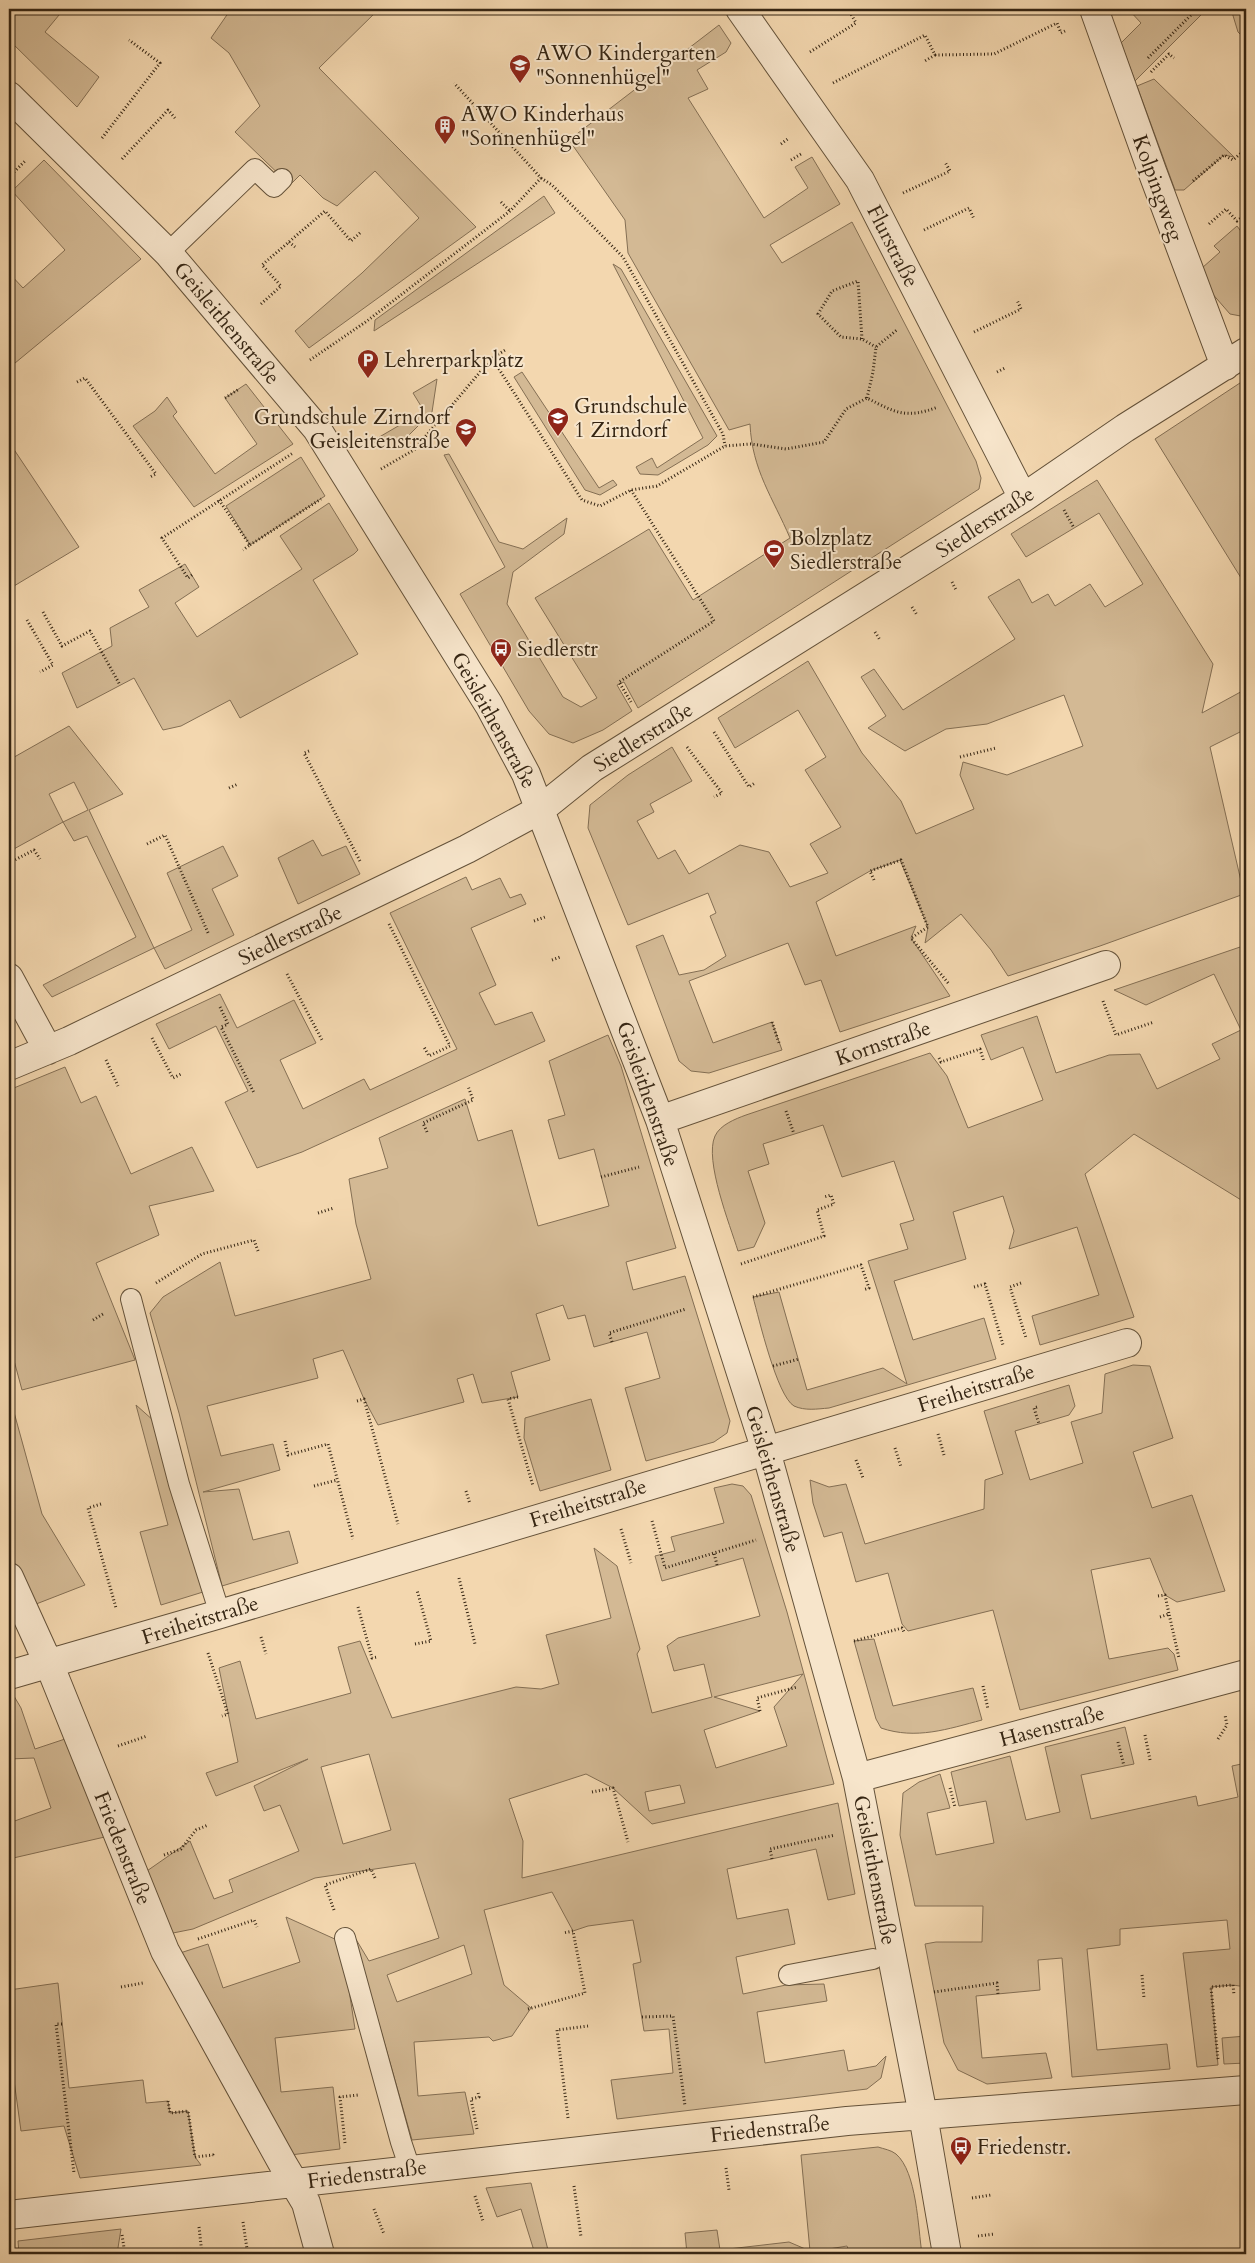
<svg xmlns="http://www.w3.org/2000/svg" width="1255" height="2263" viewBox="0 0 1255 2263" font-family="Cardo,serif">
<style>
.green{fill:#d3b994;stroke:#846f54;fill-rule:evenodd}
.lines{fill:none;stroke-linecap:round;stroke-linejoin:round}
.service-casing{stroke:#64523a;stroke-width:22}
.minor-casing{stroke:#64523a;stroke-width:30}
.path{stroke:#352513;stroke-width:3;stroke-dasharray:1 2.5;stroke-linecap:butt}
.service{stroke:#f7e5cb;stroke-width:20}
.minor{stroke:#f7e5cb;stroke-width:28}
.labels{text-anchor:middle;stroke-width:4;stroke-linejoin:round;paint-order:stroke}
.poi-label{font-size:21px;fill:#352513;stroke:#f7e5cb;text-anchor:start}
.street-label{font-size:21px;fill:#352513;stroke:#f7e5cb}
</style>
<rect width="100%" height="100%" fill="#f3d7af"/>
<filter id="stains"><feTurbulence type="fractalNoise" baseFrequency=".004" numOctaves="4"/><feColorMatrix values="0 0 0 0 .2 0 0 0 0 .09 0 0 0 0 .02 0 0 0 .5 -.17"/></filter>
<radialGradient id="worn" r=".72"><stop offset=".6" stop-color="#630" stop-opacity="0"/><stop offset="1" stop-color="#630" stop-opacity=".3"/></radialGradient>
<path class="green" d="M9,9H64L45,32L99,77L77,107L9,40Z
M231,9H379L319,68L476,227L309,348L295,331L362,273L419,218L375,171L337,206L323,198L300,175L290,185L235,132L260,106L229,53L211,38Z
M1130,9H1207L1135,81L1121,43L1141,23L1129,10Z
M1231,9H1246V40L1238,32Z
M719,25L731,43L726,52L697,70L708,89L688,98L764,218L808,188L795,167L812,157L840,204L770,245L782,263L852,222L976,461L981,478L979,489L638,708L624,682L617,685L632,711L603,730L573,743L549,734L529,711L460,594L505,567L444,455L449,454L499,542L523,549L567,518L564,534L513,572L507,604L563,697L581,707L597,698L535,598L649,529L693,600L790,538C773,498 752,470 750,424L729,430L628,253L625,220L569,140Z
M1154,79L1234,157L1224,155L1184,190H1175L1137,86Z
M44,160L141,259L9,368V273L23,288L65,250L12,191Z
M544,196L555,213L374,331L375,320Z
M1237,226L1246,238V317L1230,314L1210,291L1202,268L1220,252L1214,246Z
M613,264L621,269L717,436L708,445L658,475L640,474L636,467L652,458L657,468L703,438Z
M522,372L599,488L613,480L617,485L600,495L585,490L514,377Z
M437,379L432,412L406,438L369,443L424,411L413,393Z
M1246,379V586L1155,439Z
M246,384L293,444L194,507L133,426L155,411L167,397L177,412L173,416L215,474L257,444L225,398Z
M9,442L79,547L9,589Z
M301,457L325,496L250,545L226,506Z
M1097,480L1213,664L1202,713L1246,689V729L1210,747L1244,894L1100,946L1008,976L991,950L961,914L925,943L928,927L900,860L870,871L816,902L836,956L916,926L911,938L950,996L840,1032L821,980L805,985L788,943L689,981L713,1043L772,1022L782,1050L709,1073L691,1071L679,1061L636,946L663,935L679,975L704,970L726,956L710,916L716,913L708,893L628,925L588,828L590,805L628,775L672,747L692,781L650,804L654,812L637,821L658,859L675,850L689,874L740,845L769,852L790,887L828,873L810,844L841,827L805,770L826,757L798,710L735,748L718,718L808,661L862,753L901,801L916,834L974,809L960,775L963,762L1007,775L1083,746L1064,695L987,724L946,729L905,751L868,728L886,716L861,677L874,669L903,710L1015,639L988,597L1019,579L1032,603L1048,594L1055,606L1090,584L1105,607L1143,584L1099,513L1026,557L1011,534Z
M329,503L358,550L354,554L313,580L358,654L240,718L230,700L181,726L163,730L134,678L77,708L62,673L112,646L110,628L149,607L139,590L185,564L199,587L175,603L197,637L302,569L280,536Z
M69,726L123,794L89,810L154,948L192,930L167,873L223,846L238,876L212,889L234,935L165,969L154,948L52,997L43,985L136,937L87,836L74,841L63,822L12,850L9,843V815L11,813L9,809V760ZM74,782L88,810L63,822L49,794Z
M313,840L322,856L346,846L360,874L298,904L278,858Z
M466,877L472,890L500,878L510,898L521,894L526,904L471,928L496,985L479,993L495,1025L532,1012L545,1041L302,1152L257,1168L225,1102L248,1091L216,1026L169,1049L156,1024L220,994L237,1028L294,1000L316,1043L280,1060L303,1109L364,1079L370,1090L457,1049L390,913Z
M1246,945V1203L1134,1134L1085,1174L1134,1317L1040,1345L1032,1316L1099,1295L1077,1227L1009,1249L1014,1231L1003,1196L953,1212L966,1259L894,1281L913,1340L984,1318L996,1359L829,1408C817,1409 805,1411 794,1406C777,1396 759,1319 753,1297L779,1292L807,1390L883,1368L907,1384L868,1261L908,1249L900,1224L914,1220L894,1161L842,1177L823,1125L763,1144L769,1164L748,1171L765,1223L754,1247L738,1251C730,1225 704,1160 715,1136C720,1125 735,1119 746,1115L930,1053L947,1076L968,1128L1043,1100L1023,1047L991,1060L981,1035L1037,1016L1056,1073L1109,1055L1140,1054L1157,1089L1220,1059L1212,1044L1241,1030L1214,974L1146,1005L1114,990Z
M608,1035L621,1066L676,1248L626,1262L633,1290L685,1276L730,1421L727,1433L714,1442L646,1461L625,1388L660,1378L647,1332L594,1347L585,1315L568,1319L563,1305L536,1314L550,1360L511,1372L518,1397L482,1403L473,1374L457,1379L464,1402L378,1425L364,1399L343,1350L313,1359L318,1378L207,1406L221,1456L273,1444L280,1470L203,1492L239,1489L253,1540L289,1531L298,1563L222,1586L179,1413L150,1313L163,1297L220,1262L235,1316L371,1279L356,1224L349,1179L388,1168L379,1138L465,1099L478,1141L512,1130L538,1226L609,1206L594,1149L559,1159L548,1120L565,1115L549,1061Z
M65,1067L81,1103L96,1096L131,1174L192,1147L214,1191L149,1206L159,1235L96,1263L135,1360L22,1390L9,1342V1090Z
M1133,1365L1150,1366L1173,1438L1133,1452L1152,1508L1192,1495L1225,1591L1177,1602L1165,1595L1150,1558L1091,1570L1109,1659L1168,1648L1174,1654L1178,1670L1020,1710L993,1610L908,1631L902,1624L888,1573L856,1582L842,1532L824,1537L813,1503L810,1480L829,1487L846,1484L865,1544L984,1509L985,1480L1003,1474L984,1411L1069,1385L1075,1406L1069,1415L1015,1431L1030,1480L1083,1463L1071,1422L1102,1413L1105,1374Z
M9,1394L42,1514L85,1585L31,1606L9,1558Z
M591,1399L611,1470L540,1491L524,1438L525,1418Z
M136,1405L154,1421L203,1592L161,1605L140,1532L168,1525Z
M732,1484L743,1486L751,1495L787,1612L834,1784L652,1824L613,1788L586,1774L509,1799L523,1841L522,1878L838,1803L855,1894L828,1900L816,1849L727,1869L737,1919L788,1909L795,1944L736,1957L743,1994L786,1985L824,1984L827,2001L757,2012L765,2063L844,2050L848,2071L876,2066L886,2056L881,2078L867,2089L617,2119L611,2080L673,2073L669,2029L644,2031L633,1964L641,1962L633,1920L588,1926L573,1931L552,1892L484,1910L504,1985L531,2008L512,2036L493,2041L489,2037L414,2042L418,2096L465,2092L474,2134L412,2140L354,1936L369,1961L439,1938L415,1863L315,1878L193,1929L168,1934L144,1873L190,1841L214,1899L233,1892L229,1880L299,1851L280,1805L264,1811L254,1786L308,1759L216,1796L206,1773L238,1762L219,1668L240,1661L256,1719L351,1693L338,1647L360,1641L392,1718L516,1687L541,1689L559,1684L546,1635L611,1618L594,1548L617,1566L640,1649L637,1654L652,1713L712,1697L704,1664L674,1671L667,1646L678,1638L760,1616L743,1558L662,1581L655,1556L675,1551L671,1537L724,1523L714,1488ZM803,1674L774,1707L787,1746L716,1768L704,1730L760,1711L714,1697ZM369,1754L391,1830L343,1844L321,1767ZM680,1785L685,1803L649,1811L645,1792ZM464,1945L472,1974L397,2002L387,1975Z
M874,1639L893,1706L973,1688L982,1720C948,1729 916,1740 881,1728L876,1719L854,1641Z
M9,1691H11L21,1708L35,1749L71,1737L109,1836L9,1859V1823L51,1808L34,1758L9,1759Z
M1125,1727L1134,1764L1081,1775L1091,1819L1196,1796L1198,1806L1238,1797L1232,1766L1246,1763V1987L1233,1985L1211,1987L1218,2065L1197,2067L1183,1953L1230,1949L1227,1920L1120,1929V1945L1087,1949L1097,2050L1167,2044L1170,2069L1072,2077L1062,1958L1038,1960L1040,1990L976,1996L982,2058L1046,2053L1052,2078L987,2084L958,2070L944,2043L925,1944L936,1942H982L983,1906H915L900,1835L903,1793L919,1782L940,1774L950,1808L927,1813L936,1855L994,1843L986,1801L959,1806L951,1772L1010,1756L1026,1820L1060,1812L1045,1747Z
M286,1917L337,1940L347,1977L355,2029L275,2038L281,2092L333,2087L340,2149L290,2155L177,1954L208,1944L223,1988L300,1962Z
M58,1983L69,2088L143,2080L146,2103L168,2101L170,2113L188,2111L195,2157L201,2165L80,2178L64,2126L21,2131L9,2044V1990Z
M1246,2036V2063L1224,2064L1222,2038Z
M878,2147C884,2149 891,2150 896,2154C917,2172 918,2228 922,2254H850L847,2246L811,2252V2254H687L685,2233L717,2230L720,2250L789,2242L810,2251L801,2155Z
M531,2183L549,2254H535L521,2209L497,2217L486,2188Z
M121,2229L117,2254H19L18,2241Z"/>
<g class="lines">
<g class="service-casing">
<path id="service" d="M168,253L255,169L274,187L282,179
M131,1299L179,1484L220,1614
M345,1938L401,2142L410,2169
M789,1975L873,1959"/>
</g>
<g class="minor-casing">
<path id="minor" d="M740,9L860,180L1023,498
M1094,9L1152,171L1225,366
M9,96L168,253L317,429L489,705L526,774L660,1120L766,1451L857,1778L923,2115L947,2254
M9,978L48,1050
M9,1066L69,1041L467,849L541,809L592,768L1023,498L1125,428L1246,352
M660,1120L1106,965
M9,1577L54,1676L165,1951L284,2166L306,2203L320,2254
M9,1675L220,1614L1127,1343
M857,1778L1246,1674
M9,2215L847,2121L1246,2090"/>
</g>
<path class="path" d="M810,52L856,23L851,14
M935,55L994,54L1057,23L1061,33L1065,31
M1148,58L1197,9
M1151,72L1169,54L1174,58
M833,83L925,35L935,55L923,62
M102,138L160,63L129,40
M781,144L789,138
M122,159L168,110L175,118
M791,160L801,154
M9,177L26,160
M541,178L552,185L623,257L723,434L725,446
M1193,181L1224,155L1233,160L1246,149
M903,193L950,171L945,162
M501,202L510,211
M1209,224L1226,209L1237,221L1246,214
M924,230L969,208L974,219
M289,242L295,247
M261,304L281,286L262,265L325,211L351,241L361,232
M974,332L1021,309L1017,300
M862,339L858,281L832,291L818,314L841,337L862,339L876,347
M492,358L507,349
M310,360L367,321L510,211L541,178L454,83
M997,372L1005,368
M77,382L85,378L156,474L150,477
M225,398L239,389
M867,398L873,372L876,347L898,329
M381,469L414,450L492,358L582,500L600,506L631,490L657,486L725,446L751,444L786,449L824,442L846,409L867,398C896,413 906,419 938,407
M631,490L714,621L619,682L631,702
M219,500L250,545L243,550
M1064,510L1074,528
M250,545L321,499
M192,575L188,578L162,538L293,453
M952,582L956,590
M912,607L917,615
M43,612L62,646L90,631L120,685
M27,620L53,665L40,672
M875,632L880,640
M714,732L749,787L755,783
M687,747L722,793L714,797
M309,751L304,753L361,863
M960,757L996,748
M229,788L238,784
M147,844L165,835L209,935
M9,863L34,850L40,859
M874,880L870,871L901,860L928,927L911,938L949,984
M534,921L545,917
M389,924L450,1046L429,1056L424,1047
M552,960L560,957
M287,974L322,1040
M1103,1001L1116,1035L1154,1022
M220,1007L228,1024L221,1027L254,1093
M772,1022L779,1043
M152,1038L173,1078L181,1074
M939,1058L941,1062L980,1049L984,1062
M106,1060L118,1086
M786,1111L794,1134
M427,1132L423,1123L473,1100L468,1086
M601,1177L639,1167
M318,1213L334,1208
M741,1264L824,1236L817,1210L834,1204L831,1195L824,1197
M156,1283L202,1254L254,1240L258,1251
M1021,1283L1010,1287L1026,1338
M974,1287L985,1284L1003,1345
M753,1297L861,1265L869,1288L863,1290
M93,1320L103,1314
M612,1342L609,1333L686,1309
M773,1366L799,1359
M518,1397L508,1399L533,1486
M357,1401L364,1399L398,1524
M1037,1407L1034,1408L1039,1424
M938,1434L944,1455
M285,1441L288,1455L328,1444L353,1539
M895,1448L901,1467
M856,1460L863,1478
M314,1486L337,1480
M466,1491L470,1504
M101,1504L88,1508L116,1608
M652,1521L665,1568L714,1553
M621,1529L631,1563
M717,1565L714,1553L756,1540
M459,1578L475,1644
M1158,1596L1165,1595L1169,1614
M358,1607L372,1658L377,1657
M1160,1617L1169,1614L1179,1658
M261,1637L266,1654
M854,1641L902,1628L904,1632
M415,1644L431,1641L417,1590
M208,1653L228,1714L222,1716
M983,1686L988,1709
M760,1711L757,1698L797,1687
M1145,1735L1150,1760
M1218,1739L1227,1725L1225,1715
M1118,1742L1124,1766
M118,1746L147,1736
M950,1788L955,1807
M592,1792L613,1788L628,1842
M164,1855L181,1849L196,1830L208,1825
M772,1859L770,1849L835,1835
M334,1910L325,1885L371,1869L375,1878
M198,1939L254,1920L257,1927
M1142,1975L1144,1998
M121,1987L143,1983
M934,1992L997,1983L998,1994
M528,2009L585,1993L573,1931L563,1933
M642,2017L673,2016L685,2106
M62,2024H56L74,2173
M1218,2059L1211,1987L1233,1985L1234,1995
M168,2101L170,2113L188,2111L195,2157L213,2155L214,2158
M568,2118L557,2030L588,2026
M477,2129L471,2099L479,2097L478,2092
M345,2143L340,2097L358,2095
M726,2168L729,2190
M574,2186L581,2237
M475,2196L483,2221
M972,2198L991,2195
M374,2209L384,2234
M243,2222L247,2249
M199,2227L202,2254
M122,2235L125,2254
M978,2236L995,2234"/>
<use href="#service" class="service"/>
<use href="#minor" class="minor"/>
</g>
<defs>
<g id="school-pin" transform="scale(1.125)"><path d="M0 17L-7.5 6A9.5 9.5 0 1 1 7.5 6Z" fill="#8f2418" stroke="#f7e5cb"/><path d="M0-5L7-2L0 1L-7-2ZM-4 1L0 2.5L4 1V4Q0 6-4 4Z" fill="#fff"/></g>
<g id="building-pin" transform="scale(1.125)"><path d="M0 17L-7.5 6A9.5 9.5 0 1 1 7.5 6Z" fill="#8f2418" stroke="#f7e5cb"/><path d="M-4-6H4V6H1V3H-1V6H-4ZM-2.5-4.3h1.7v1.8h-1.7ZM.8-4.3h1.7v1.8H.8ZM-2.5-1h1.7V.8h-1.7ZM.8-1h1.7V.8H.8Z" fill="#fff"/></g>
<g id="parking-pin" transform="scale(1.125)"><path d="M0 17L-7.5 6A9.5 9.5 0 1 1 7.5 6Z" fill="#8f2418" stroke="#f7e5cb"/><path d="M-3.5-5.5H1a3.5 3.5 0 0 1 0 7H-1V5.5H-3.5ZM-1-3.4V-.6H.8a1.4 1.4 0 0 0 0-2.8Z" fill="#fff"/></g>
<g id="stadium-pin" transform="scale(1.125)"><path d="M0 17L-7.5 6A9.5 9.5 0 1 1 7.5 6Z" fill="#8f2418" stroke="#f7e5cb"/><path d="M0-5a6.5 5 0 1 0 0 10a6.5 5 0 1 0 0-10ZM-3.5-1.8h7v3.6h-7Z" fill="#fff"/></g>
<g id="bus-pin" transform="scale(1.125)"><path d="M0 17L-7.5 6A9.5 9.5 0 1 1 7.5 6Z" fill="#8f2418" stroke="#f7e5cb"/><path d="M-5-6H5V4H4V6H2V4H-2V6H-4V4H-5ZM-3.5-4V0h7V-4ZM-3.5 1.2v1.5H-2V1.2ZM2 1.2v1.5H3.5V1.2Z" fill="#fff"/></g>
</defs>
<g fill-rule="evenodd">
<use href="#school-pin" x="520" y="65"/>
<use href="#building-pin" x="445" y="126"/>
<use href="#parking-pin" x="368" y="360"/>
<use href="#school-pin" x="558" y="418"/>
<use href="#school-pin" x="466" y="429"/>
<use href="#stadium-pin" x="774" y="550"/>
<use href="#bus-pin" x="501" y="649"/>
<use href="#bus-pin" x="961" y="2147"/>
</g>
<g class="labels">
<g class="poi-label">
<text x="536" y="60">AWO Kindergarten<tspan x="536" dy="24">"Sonnenhügel"</tspan></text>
<text x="461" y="121">AWO Kinderhaus<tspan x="461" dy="24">"Sonnenhügel"</tspan></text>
<text x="384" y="367">Lehrerparkplatz</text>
<text x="574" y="413">Grundschule<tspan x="574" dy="24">1 Zirndorf</tspan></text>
<text x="450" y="424" text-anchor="end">Grundschule Zirndorf<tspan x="450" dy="24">Geisleitenstraße</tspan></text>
<text x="790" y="545">Bolzplatz<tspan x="790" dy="24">Siedlerstraße</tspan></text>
<text x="517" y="656">Siedlerstr</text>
<text x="977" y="2154">Friedenstr.</text>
</g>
<g class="street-label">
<text transform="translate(1158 188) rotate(70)" y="7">Kolpingweg</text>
<text transform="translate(893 246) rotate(63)" y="7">Flurstraße</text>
<text transform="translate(227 323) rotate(50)" y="7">Geisleithenstraße</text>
<text transform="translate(985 522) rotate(-33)" y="7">Siedlerstraße</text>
<text transform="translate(494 720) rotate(61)" y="7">Geisleithenstraße</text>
<text transform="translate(643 737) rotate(-32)" y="7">Siedlerstraße</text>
<text transform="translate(290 935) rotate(-26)" y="7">Siedlerstraße</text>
<text transform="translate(883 1043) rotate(-19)" y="7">Kornstraße</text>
<text transform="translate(648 1094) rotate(71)" y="7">Geisleithenstraße</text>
<text transform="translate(976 1388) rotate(-17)" y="7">Freiheitstraße</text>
<text transform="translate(773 1479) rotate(74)" y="7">Geisleithenstraße</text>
<text transform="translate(588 1503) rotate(-17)" y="7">Freiheitstraße</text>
<text transform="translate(200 1620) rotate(-17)" y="7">Freiheitstraße</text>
<text transform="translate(1052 1726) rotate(-15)" y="7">Hasenstraße</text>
<text transform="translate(123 1848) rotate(68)" y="7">Friedenstraße</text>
<text transform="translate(875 1870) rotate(79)" y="7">Geisleithenstraße</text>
<text transform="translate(770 2129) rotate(-6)" y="7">Friedenstraße</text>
<text transform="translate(367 2174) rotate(-7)" y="7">Friedenstraße</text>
</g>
</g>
<rect width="1255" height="2263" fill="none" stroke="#f3d7af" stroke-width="30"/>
<rect x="10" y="10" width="1235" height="2243" fill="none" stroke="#352513" stroke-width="2.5"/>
<rect x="15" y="15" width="1225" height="2233" fill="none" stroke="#352513"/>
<rect width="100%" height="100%" filter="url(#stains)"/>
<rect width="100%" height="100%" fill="url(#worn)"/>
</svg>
